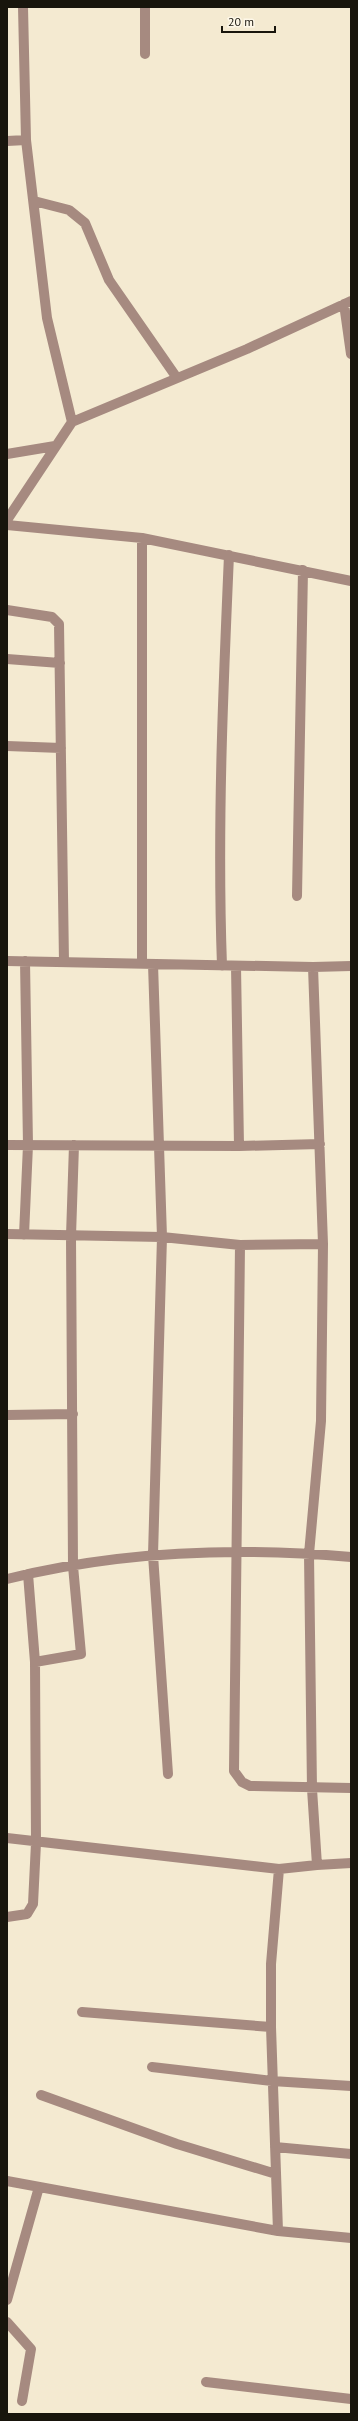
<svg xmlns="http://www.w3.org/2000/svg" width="358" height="2421" viewBox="0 0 358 2421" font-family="'PT Sans',sans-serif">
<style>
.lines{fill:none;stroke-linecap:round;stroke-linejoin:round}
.street{stroke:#a68a80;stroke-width:10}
</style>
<rect width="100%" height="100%" fill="#f4ead1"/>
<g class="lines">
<path class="street" d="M23,7L26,140L47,318L72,422
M145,7V54
M7,141L26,140
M34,201L69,210L85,223L109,280L177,378
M344,304L351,354
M7,454L55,446
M7,520L72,422L247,349L351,301
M7,525L142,538L351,581
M142,538V964
M7,610L52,617L59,624L64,962
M7,659L60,663
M7,746L61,748
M297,896L303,570
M7,961L313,967L351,966
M153,964L162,1237L153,1555L168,1774
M222,966C217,829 223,692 229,555
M236,966L239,1146
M7,1145L239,1146L320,1144
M7,1234L162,1237L240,1245L323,1244
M24,1235L28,1145L25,961
M240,1245L234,1771L242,1782L250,1786L351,1788
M7,1415L73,1414
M7,1579C119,1551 237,1547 351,1557
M35,1662L81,1654L73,1566L71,1236L74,1145
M7,1838L279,1869
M317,1865L351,1863
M7,1917L27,1914L33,1904L36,1843L35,1662L28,1574
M82,2012L271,2027
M152,2067L272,2081L351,2086
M41,2095L177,2144L276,2174
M275,2147L351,2154
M7,2181L278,2231L351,2238
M278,2231L271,2027V1964L279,1869L317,1865L312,1789L309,1554L321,1421L323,1244L313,967
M7,2300L39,2187
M7,2322L31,2349L22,2401
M206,2382L351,2399"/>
</g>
<rect width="358" height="2421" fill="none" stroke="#18150c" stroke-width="16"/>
<path d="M222 26v6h53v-6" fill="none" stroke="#18150c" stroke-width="2"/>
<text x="228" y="26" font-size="12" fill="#18150c" stroke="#fdf7e8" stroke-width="3" paint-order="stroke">20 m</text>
</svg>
